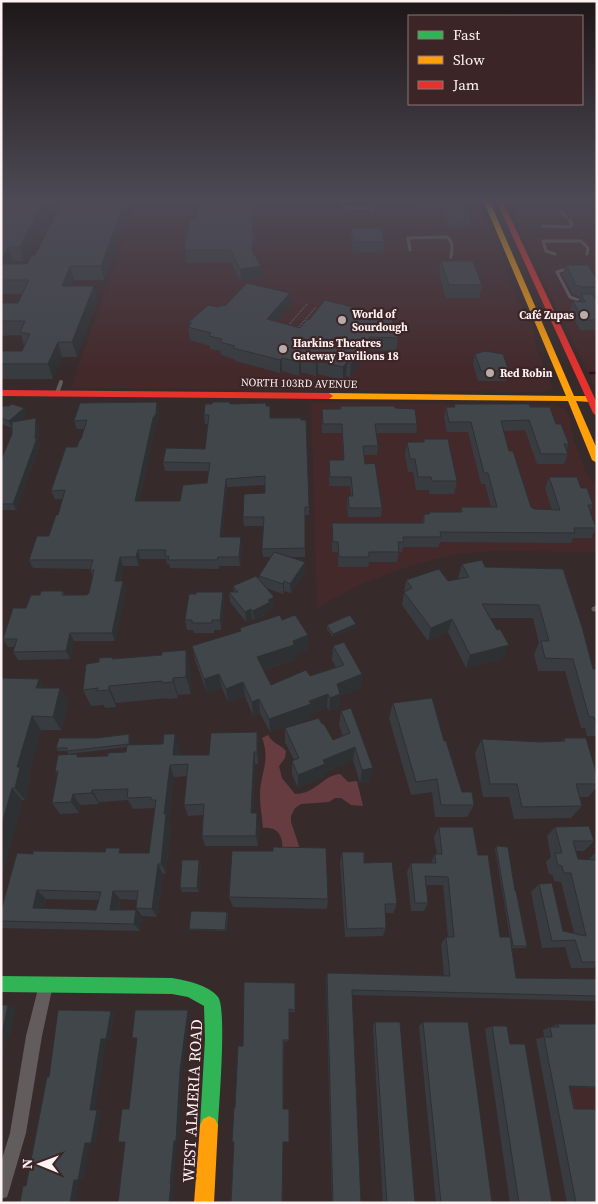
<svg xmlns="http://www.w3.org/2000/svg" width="598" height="1204" viewBox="0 0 598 1204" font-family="'Source Serif 4',serif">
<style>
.built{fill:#44292b}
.green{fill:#673c40}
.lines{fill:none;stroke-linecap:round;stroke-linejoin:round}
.stream{stroke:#370e14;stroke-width:2.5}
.path{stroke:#676161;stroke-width:1;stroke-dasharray:3 1;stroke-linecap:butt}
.lane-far2{stroke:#625c5c;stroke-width:3}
.lane-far1{stroke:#625c5c;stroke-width:4}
.lane{stroke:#625c5c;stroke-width:5}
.street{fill:#625c5c;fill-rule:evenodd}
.fast{fill:#30b455;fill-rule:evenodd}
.slow{fill:#ff9f0a;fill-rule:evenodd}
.jam{fill:#e5322d;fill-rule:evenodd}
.wall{fill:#383c40;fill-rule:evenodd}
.shaded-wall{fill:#2e3134}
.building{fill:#41464b;stroke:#2e3134;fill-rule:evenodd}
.poi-dot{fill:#b8abac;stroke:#3c2526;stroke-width:2}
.labels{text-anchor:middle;stroke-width:4.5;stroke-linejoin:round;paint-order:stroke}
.far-poi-label{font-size:11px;font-weight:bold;fill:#fef1f2;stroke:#3c2526;text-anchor:start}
.far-street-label{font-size:11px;fill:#fef1f2;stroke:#3c2526}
.near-street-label{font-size:16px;fill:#fef1f2;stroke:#3c2526}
</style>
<rect width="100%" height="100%" fill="#372a2b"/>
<path class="built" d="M136,202H479L488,228L495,237L504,257V267L517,300L527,313L534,330L537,350L552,386L551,390L544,392L71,388Z
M510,202H597V392L517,225L516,215Z
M311,402L552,405L564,408L570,418L573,438L585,470L597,487V552L492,551L459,554L432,560L398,570L361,584L317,608Z
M562,1087L597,1088V1203Z"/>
<path class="green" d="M268,735C273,744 280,744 286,751L285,758L279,766L282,778L295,794C318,793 321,776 340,774L348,782L357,781L363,806L351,805L341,798H335L329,802L301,804L295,808L291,816V822L300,849L282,854C284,839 280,826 263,828C262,817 260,806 260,796C260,773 271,761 262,738Z"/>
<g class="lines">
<path class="stream" d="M590,373H597"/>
<path class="path" d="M287,327L307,304
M298,328L316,307"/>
<path class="lane-far2" d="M342,202L345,207L370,208L373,211
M562,212L566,217
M543,226L570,227L572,224L570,220
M410,250L408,238L447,237C454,242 452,250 451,257
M555,254L546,251L543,241H581L588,248L587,254
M563,270L557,272L570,297L578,300H597"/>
<path class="lane-far1" d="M57,393L61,382"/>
<path class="lane" d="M594,609L597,608"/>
<path class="street" d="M46,978L51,980L53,985L42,1036L26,1133L9,1191L7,1197L1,1199V1162L10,1133L26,1036L39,985L41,980Z"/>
<path class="fast" d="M1,976L172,978C185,980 209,985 218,997C227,1008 219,1105 218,1125L215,1131L209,1134L203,1131L200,1125L205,1039L204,1006L188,997L172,994L1,992Z"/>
<path class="slow" d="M484,202H490L574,396H590L594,399L590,402L576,401L597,449V463L592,460L568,401L329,399L325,396L329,393L566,396Z
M209,1116L215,1119L218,1125L214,1203H194L200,1125L203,1119Z"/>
<path class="jam" d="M497,202H503L597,403V416L593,413Z
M1,390L329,393L333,396L329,399L1,396Z"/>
</g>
<path class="wall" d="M1,202H56L38,233L24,261H13L11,264H27L35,255L132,202L104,280H74L72,286L97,300L77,357H62L53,379H1V351H22L24,346L21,335L1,336V303H18L22,294H1Z
M199,202H259L258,211H255L253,232H254V253L261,266L262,278L241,282L231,262L187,263L184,245L195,219Z
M415,202H442V207H416Z
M443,202H465L470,218L469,227L449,228L442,208Z
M351,228L384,242L383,252H353L351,238Z
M441,261L482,285L479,298H446L439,274Z
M566,265L597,280V290L594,297L597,302V330H580L570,311L573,301H578L580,297L573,294L562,275Z
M290,293V306L276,322L300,328L309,320L393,324L398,338L396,351L369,350L350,377L346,376L343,380L318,374L316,376L301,372L299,376L282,371L280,373L235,361L234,359L221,355V351L210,349V346L190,340L188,327L190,326L189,322L218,307Z
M475,354L509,371L506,381H478L473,364Z
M230,404L266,406L309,507V515H305V557H290L305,572L291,593L284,591L283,594L266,588L274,597V606L270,608V612L254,621L252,618L246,622L230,602L229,592H234L233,586L259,579V576L271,557H263L262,549L264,526H244L243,517L265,493V485L227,487L222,537L242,546L240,566H219V569L170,568L169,564H167L166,559H140L139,566H123L120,581H123L126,589L115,641H74L70,659L18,660L13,652L15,647H8L3,639L26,608L40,595L63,591L65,595H87L89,593L93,576L90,570L91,569L33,568L29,560L49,536L58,515L63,499H55L51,491L77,447L81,439L84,429H77L74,421L159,410L158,423L155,427L139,501H180L207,483L209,471H165L163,462L205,449L208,424H205L204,415Z
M454,404L530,407L556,424L569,444L566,450L568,454L564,464H537L525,430L503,431L509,451L531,507L534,509L552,510L545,488L549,477L581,488L593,505L590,512L596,528L591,538H573L571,543L440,542L438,547H403L402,552H399L397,562H369L368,567H338V552H332V523H422L424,514H429V512H460L461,507H491L485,484H481L468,432H447L444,417L446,407H454Z
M1,406L27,414L19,421L39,425L38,441L40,445L16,510H1V460L12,434V427V428L1,424Z
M340,406L395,408L417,424L416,433H376L378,446L377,455H364L365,464L382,508L381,517H348L347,505L348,496H351L350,486H329V460H343L342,433H322V409H340Z
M424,439L457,481L454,494H429V490H416L413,472H408L405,455L407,442H424Z
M462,564L485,567L563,569L593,669L597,671V736H587L585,728H581L565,671H538L534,654L539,643L533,618H490L503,658L466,668L448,632L428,641L402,605L406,580L448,581L459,579L458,578Z
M223,592L224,602L221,630H214V633H194L193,630H187L185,620L196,594Z
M282,620L308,649L295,655V660L263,670L271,685L310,676L336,667L332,660L333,646L362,674L360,688L340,696L339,708L329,711L327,707L311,714V718L270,732L260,713L253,716L245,696L228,702L222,688L207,693L195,660L192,646L240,631V628Z
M356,624V627L333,637L327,629V625Z
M186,650L190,668L191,694L178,695V698L168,699L167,698L116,703V707L105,708L104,705L91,706L83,690L99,662L112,657L113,659L162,655Z
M1,678L39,679L44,688H60L68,702L61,730H41L28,777L30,779L25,800H22L1,880Z
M393,703L444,741L462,792L474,805L467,817H435L432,792L411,795L389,718Z
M341,711L370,781L360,783L353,760L324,773V777L298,788L292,774V761L294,760L285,742V728L322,724L333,740L343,736L339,725Z
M257,732L259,745L258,764H255L253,813L259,824L258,846H205L202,836L204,815L188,816L184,805L187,776L174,777L169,820L171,825L166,873L163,874L157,917L142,916L136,908L137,900L120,899L119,910L142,918L140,931L1,928V907H2L33,854L149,853L155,809L154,808L133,809L128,800L99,802V804L80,805L79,813L60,814L52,803L57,774L55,771L79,757L108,756L126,752L127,747L68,754L67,751H58L56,748L131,737L130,745L179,746V755H209ZM46,899L99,900L96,910L44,908Z
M564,738L597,784V787L588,797H579L582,806L571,818L514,819L509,797H483L475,753L482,739L540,742H562Z
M439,827L478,855L500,937H510L495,849L496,846L515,891L527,946L525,948H512L516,978L597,979V1001L352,995L361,1203H332L326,979L327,973L444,976L441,944L446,937H448L443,885H426L428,903L424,911H411L407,872L411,863H431L435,854H437L434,837Z
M555,827L594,841L584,851H576L578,859L588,860L595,853H597V966L593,968H571L565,947L542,948L531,892L539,884L563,931L574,933L561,882L554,881L553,875L549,874L546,862L551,857L547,836Z
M273,851L328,899L327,909L233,907L229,897Z
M342,852L364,863L397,904L393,913H385L386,928L383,936L345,937L340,862Z
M201,864L199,892H182L180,888Z
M227,912L228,914L226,931L190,930L189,929Z
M295,983V1012H289V1041L284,1042L282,1203H231L234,1142L235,1108L243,1046Z
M375,1022L415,1203H383L373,1026Z
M423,1022L492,1203H436L419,1026Z
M558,1024H597V1088L570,1087L597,1203H567L536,1039L544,1037L543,1030Z
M492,1026L510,1044L552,1203H510L485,1029Z"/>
<path class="shaded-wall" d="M44,202H56L38,233L24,261L20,247L34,219Z
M125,202H132L104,280L101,266Z
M254,202L255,211L252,244V232Z
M254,232V244L253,263L252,251Z
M8,247L13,261L3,279L1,273V260Z
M70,266L74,280L66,300L62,286Z
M261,266L262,278L241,282L240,269Z
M94,286L97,300L77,357L72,342Z
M290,293V306L267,332V319Z
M370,337L369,350L350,377L351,364Z
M58,342L62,357L53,379L48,364Z
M282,358V371L280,373V360Z
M301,359V372L299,376V362Z
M318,361V374L316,376V363Z
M347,362L346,376L343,380V367Z
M157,402L159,410L158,423L155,427L137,510L135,501L153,418Z
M24,408L27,414L12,428L9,421Z
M36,418L39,425L38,441L40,445L16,510L13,504L35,439Z
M226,479L227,487L221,546L220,537Z
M241,537L242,546L240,566L239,557Z
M138,550L140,559L139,566L136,557Z
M120,557L123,566L118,589L115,581Z
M305,562V572L291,593L290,584Z
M123,581L126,589L115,641L112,633Z
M284,581V591L283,594V584Z
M223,592L224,602L221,630L220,620Z
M274,597V606L270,608V612L254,621L253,611L268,600Z
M251,609L252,618L246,622L245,612Z
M452,619L448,632L428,641L431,628Z
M356,624V627L333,637V634Z
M70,633L74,641L70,659L66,651Z
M308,635V649L295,655V660L258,671L257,657Z
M509,645L503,658L466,668L470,655Z
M186,650L190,668L191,694L186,677Z
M219,674L222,688L207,693L204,679Z
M362,674L360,688L340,696L339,708L329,711L330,698L337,684Z
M173,678L178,695V698L173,682Z
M39,679L47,694L36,688Z
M243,682L245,696L228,702L226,689Z
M109,686L116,703V707L109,690Z
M60,688L68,702L61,730L53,717Z
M328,694L327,707L311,714V718L270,732L269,719Z
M259,699L260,713L253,716L252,702Z
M32,716L41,730L28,777L30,779L25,800L15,788L17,767Z
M257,732L259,745L258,764L257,752Z
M129,734L131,737L130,746L129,744Z
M175,734L179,746L178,765L173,755Z
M355,747L353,760L324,773V777L298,788V775L323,760Z
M254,752L255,764L253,824L251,813Z
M170,765L174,777L169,820L171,825L166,873L161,864L164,814Z
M373,768L370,781L360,783L362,770Z
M12,788L22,800L1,880V827Z
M92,790L99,802V804L92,793Z
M73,794L80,805L79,813L71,802Z
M257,813L259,824L258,846L256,836Z
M199,860L201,864L199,892L197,888Z
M158,864L163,874L157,917L152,909Z
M37,890L46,899L43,916L33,908Z
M113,891L120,899L117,917L110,910Z
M136,910L142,918L140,931L134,924Z
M8,1005L16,1008L10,1036L2,1034Z
M188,1010L190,1013L182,1072L179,1141H177L173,1183L170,1184L180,1070Z
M111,1011L115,1013L110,1041L106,1039Z
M1,1034L8,1036L1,1069Z
M101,1039L106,1041L95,1110H90Z
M97,1110L101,1111L96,1142L91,1143Z
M90,1142L84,1179L79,1180L75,1203H70L74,1180L85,1143Z
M174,1183L172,1203H169L171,1184Z"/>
<path class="building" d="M1,202H44L34,219L20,247H8L1,260Z
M62,202H125L101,266H70L62,286H94L72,342H58L48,364H1V351H22L30,334L20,332L25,321H1V303H18L29,280H1V264H27L32,255H35Z
M199,202H254L252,232H254L252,251L261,266L240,269L230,250H185L186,245H184L190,220L195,219Z
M445,202H465L470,218L451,219Z
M351,228H381L384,242H353Z
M441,261H473L482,285H449Z
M566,265H588L597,280V282H595L597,285V287H582L576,285Z
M247,283L290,293L267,319L300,328L307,319L309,320L325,300L392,317L393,324H396L398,338L370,337L351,364L347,362L343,367L318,361L316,363L301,359L299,362L282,358L280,360L233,348L235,346L220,342L222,339L209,336L211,333L188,327L192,323L189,322L208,305L218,307L221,305L225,306Z
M581,294H593L597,302V320H583L573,301L585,302Z
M485,351L503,354L509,371H481L475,354Z
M157,402L156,414L153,418L135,501H180L183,485L207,483L210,463L163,462L166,448L205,449L209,415H204L205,404H212L213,402H230V404L266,403V406H270V418H301V420H306L309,507H305V548L262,549L264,517H243L244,494L265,493V476L226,479L220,537H241L239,557H218L217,560H168L169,556H165L166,550H138L136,557H120L115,581H123L112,633H70L66,651L13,652L17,639H3L13,608H26L31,595H40L41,591H63L62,595H87L89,593L94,570H90L93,560H29L37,536H49L56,515H58L65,490L51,491L66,447H77L80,439H81L87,420L74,421L80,403Z
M12,404L24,408L9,421L1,418V406H9Z
M454,404H529L530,407H550L556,424H561L569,444H564L568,454H541L529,420L501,421L509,451H513L531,507L534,509L560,510L549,477H577L581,488H587L593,505H588L596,528H574L575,533L440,532L441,537H403L404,542H398L399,552H369V557H339L338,542H333L332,523H424V514H430L429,512H462L461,507H497L488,473H484L471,422H449L446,407H455Z
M340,406H395V408L415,409L417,424H375L378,446H363L365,464L375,463L382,508H349L348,496H353L351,477H330L329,460H344L342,424H323L322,409H341Z
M36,418L35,439L37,438L13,504H1V460L12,434V422Z
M424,439H448L457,481H432L431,477H418L415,459H410L407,442H424Z
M274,552L305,562L290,584L284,581L283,584L259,576Z
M482,560L485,567L563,569L582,627L593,669H596L597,671V724H596L594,717H589L573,659L545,658L541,641H549L539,605L482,604L497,630L500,629L509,645L470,655L452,619L431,628L404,592L412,588L406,580L439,569L448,581L469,577L462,564Z
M256,576L274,597L268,600L270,602L253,611L251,609L245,612L229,592H238L233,586Z
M196,592H223L220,620H212V623H192V620H185L189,594H196Z
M280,615L282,620L295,615L308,635L293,641L294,645L257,657L271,685L306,670L310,676L344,665L333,646L344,642L362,674L337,684L340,694L330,698L328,694L309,701L311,704L269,719L259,699L252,702L243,682L226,689L219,674L204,679L192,646L241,631L240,628Z
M350,615L356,624L333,634L327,625Z
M186,650V677L173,678V682L162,683V681L109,686V690L97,691L98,688L83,690L86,664L99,662V658L112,657V659L162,655V652Z
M1,678L39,679L36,688H60L53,717L32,716L17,767H20L15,788H12L1,827Z
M432,698L444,741H446L462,792H472L474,805H441L437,779L416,782L393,703Z
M351,708L373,768L362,770L355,747L323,760L325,764L298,775L292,761L299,758L285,728L319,718L322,724H324L333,740L350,733L341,711Z
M257,732V752H254L251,813H257L256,836H202L204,804L184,805L188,764L170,765L164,814H166L161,864H158L152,909L136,908L138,891H113L110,910H136L134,924L1,921V907H2L17,853L33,854V851L105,852L106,848H120L119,853H149L156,800H151V797L127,798L128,789L92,790V793L73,794L71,802L52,803L58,771H55L58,755L77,754V757L108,756V753L126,752L127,745L163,744L164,734H175L173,755H209L211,733ZM37,890L101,892L96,910L33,908Z
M129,734V744L67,751V748H56L59,738H97Z
M564,738H586L597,775V784H576L582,806L522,807L517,784H490L482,739L540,742L565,741Z
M589,826L594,841H573L578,859L596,860L595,853H597V962H582L575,940L552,941L539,884L552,883L563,931L586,936L571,873H564L562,866L558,865L555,853H562L555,827Z
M439,827H473L478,855H488L500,937H510L516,978L597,979V996L352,990L361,1203H333L327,973L450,976L446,937H454L448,877L425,876L428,903H415L411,863H436L435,854H442Z
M496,846L508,847L515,891H516L527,946H513Z
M273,847L326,848L328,899L229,897L232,851H273Z
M342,852H364V863L392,862L397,904H385L386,928L347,929Z
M182,860H199L197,888H180Z
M191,911L227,912L225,930L189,929Z
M244,982L295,983V1010L289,1009V1040H283V1109H289V1142H283L282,1203H231L234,1142H232L234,1108H235L238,1046H243Z
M1,1005H8L2,1034H1Z
M58,1010L111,1011L106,1039H101L96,1071L90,1110H97L91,1143H85L78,1180H74L70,1203H20L23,1186H26L47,1077H49Z
M135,1010H188L180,1070L176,1141H174L170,1184H171L169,1203H118L125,1142H118L122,1109H129L137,1038H132Z
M375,1022H400L415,1203H387Z
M423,1022H468L492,1203H441Z
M558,1024H597V1087L569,1086L574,1109H595L597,1116V1203H576L544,1037H552L550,1027H559Z
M492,1026H507L510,1044H525L552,1203H519Z"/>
<linearGradient id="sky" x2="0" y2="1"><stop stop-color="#1e1718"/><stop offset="0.54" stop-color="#4d4a55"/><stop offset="1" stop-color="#4d4a55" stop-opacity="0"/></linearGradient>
<rect width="598" height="371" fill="url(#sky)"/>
<g class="poi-dot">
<circle cx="584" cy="315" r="5"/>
<circle cx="342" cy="320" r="5"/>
<circle cx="283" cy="349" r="5"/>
<circle cx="490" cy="373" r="5"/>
</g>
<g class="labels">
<g class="far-poi-label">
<text x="352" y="318">World of<tspan x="352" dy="13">Sourdough</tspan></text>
<text x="574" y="319" text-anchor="end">Café Zupas</text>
<text x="293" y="347">Harkins Theatres<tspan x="293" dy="13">Gateway Pavilions 18</tspan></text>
<text x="500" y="377">Red Robin</text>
</g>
<g class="far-street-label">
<text transform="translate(299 383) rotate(1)" y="4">NORTH 103RD AVENUE</text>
</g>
<g class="near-street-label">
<text transform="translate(192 1101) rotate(-87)" y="6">WEST ALMERIA ROAD</text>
</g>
</g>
<rect width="598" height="1204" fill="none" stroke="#fef1f2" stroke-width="5"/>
<rect x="408" y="15" width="175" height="90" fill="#3c2526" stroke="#8a7778"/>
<rect x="418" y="31" width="25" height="8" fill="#30b455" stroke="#8a7778"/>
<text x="453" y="40" font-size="15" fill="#fef1f2">Fast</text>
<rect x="418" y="56" width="25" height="8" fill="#ff9f0a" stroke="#8a7778"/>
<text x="453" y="65" font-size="15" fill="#fef1f2">Slow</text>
<rect x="418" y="81" width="25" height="8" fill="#e5322d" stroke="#8a7778"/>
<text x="453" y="90" font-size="15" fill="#fef1f2">Jam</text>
<g transform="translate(40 1164) rotate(271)" stroke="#3c2526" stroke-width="4" paint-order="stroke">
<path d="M0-4L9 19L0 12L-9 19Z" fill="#fef1f2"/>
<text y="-8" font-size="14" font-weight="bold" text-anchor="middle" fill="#fef1f2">N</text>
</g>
</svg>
